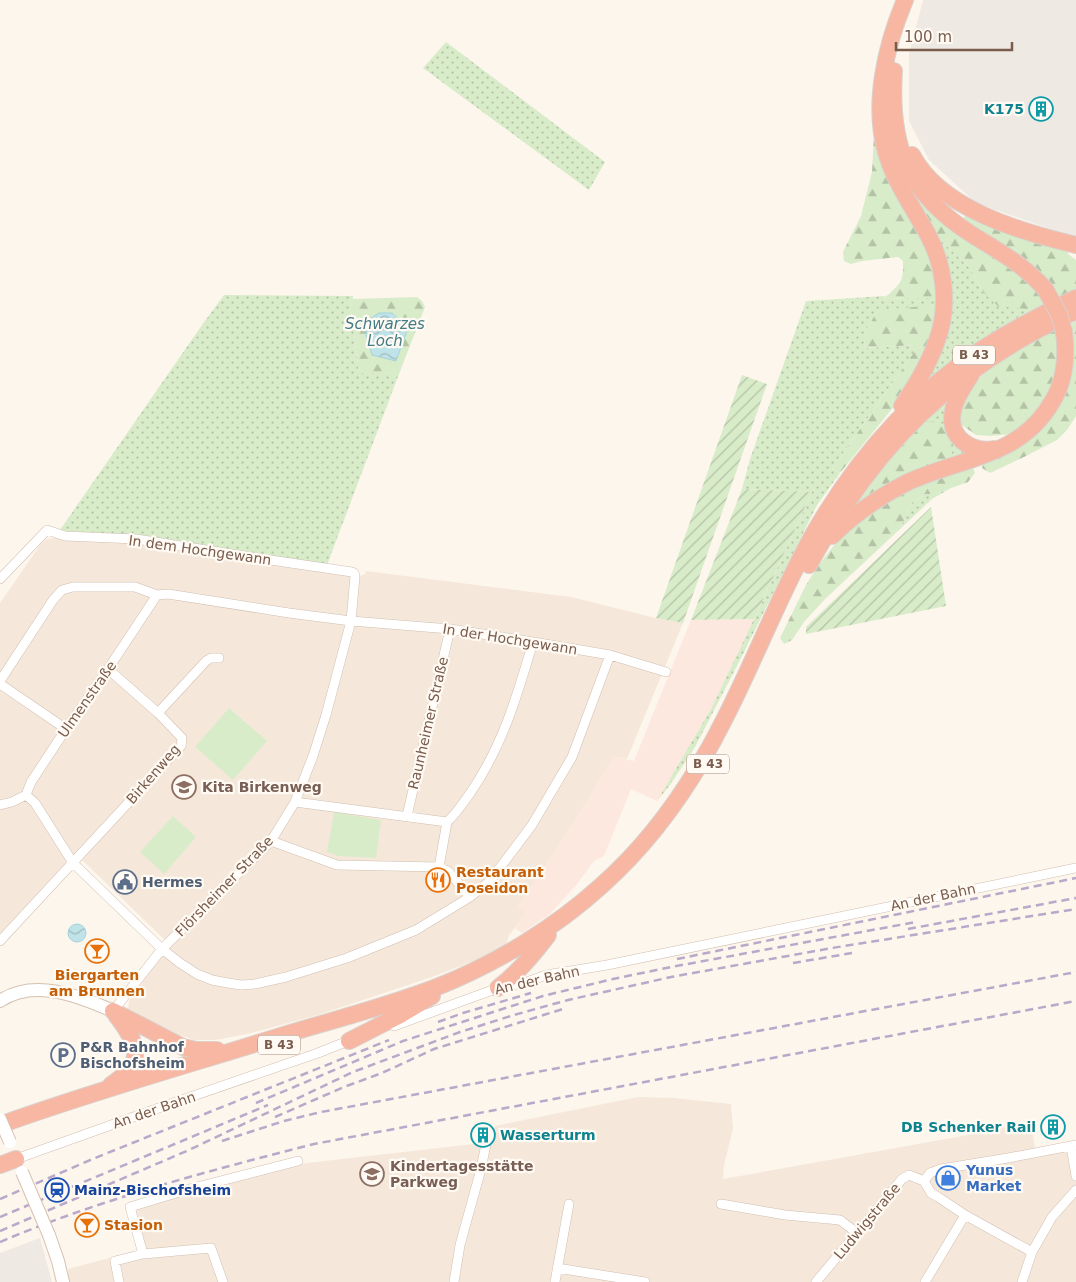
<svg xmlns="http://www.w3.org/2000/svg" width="1076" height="1282" viewBox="0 0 1076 1282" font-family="'DejaVu Sans',sans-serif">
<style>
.residential{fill:#f5e8da}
.commercial{fill:#fde8e0}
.industrial{fill:#efe9e4}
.grass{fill:url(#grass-dots)}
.forest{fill:url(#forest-firs)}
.park{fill:#d8ecc9}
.garden{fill:url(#garden-furrows)}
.water{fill:url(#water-waves);stroke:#a5d3da}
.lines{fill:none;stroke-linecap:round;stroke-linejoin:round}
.street-casing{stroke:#d1beb0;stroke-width:10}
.secondary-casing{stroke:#d6c0b0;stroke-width:14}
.highway-casing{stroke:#dad1cd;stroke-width:18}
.street{stroke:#fff;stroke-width:9}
.secondary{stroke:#fff;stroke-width:12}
.highway{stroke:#f7b7a3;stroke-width:16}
.rail{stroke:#b9a8c9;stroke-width:2.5;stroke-dasharray:8 5;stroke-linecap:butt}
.secondary-bridge-casing{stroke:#d6c0b0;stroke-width:14;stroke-linecap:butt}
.highway-bridge-casing{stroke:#dad1cd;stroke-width:18;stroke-linecap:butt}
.secondary-bridge{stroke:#fff;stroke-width:12}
.highway-bridge{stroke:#f7b7a3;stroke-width:16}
.labels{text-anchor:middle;stroke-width:4.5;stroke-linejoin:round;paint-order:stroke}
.shield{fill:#fffaf3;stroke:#a28b7f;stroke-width:1}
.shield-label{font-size:12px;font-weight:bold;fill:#7a5c4d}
.culture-label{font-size:14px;font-weight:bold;fill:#0d838f;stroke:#fffaf3;text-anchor:end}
.street-label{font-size:14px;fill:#7a5c4d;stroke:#fffaf3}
.education-label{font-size:14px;font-weight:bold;fill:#785e54;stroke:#fffaf3;text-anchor:start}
.food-label{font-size:14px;font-weight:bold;fill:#c56008;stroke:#fffaf3;text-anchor:start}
.service-label{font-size:14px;font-weight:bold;fill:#4e5e75;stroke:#fffaf3;text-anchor:start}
.shop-label{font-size:14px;font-weight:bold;fill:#366cbe;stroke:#fffaf3;text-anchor:start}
.transit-label{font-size:14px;font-weight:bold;fill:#164399;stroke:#fffaf3;text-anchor:start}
.water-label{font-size:15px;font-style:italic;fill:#437c86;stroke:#fffaf3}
</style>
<defs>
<pattern id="grass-dots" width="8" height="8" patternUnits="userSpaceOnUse" patternTransform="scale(1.25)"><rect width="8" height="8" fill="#d8ecc9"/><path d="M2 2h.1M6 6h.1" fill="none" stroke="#b4c2a5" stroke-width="1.8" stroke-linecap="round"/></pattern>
<pattern id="forest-firs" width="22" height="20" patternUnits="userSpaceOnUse" patternTransform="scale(1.25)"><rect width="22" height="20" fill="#d8ecc9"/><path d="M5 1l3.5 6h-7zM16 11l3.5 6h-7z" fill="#b4c2a5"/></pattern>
<pattern id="garden-furrows" width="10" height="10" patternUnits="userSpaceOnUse" patternTransform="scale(1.25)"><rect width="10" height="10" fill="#d8ecc9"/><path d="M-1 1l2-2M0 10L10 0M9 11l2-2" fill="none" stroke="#b4c2a5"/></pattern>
<pattern id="water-waves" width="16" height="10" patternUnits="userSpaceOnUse" patternTransform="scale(1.25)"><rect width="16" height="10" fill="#bfe3e8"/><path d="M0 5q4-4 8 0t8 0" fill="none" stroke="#a0bbbe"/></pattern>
</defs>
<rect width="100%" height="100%" fill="#fdf6ec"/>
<path class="residential" d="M54,538L134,541L347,574L360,576L365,574L366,571L571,597L656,618L683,623L627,759L614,757L566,835L519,906L526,914L509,935L506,945L492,954L432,977L318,1015L247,1034L215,1040H194L180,1035L130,1011L128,1009L129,1001L159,959L171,946L75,853L0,934V603L41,544L47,539Z
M638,1097L674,1098L731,1104L733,1129L724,1165L723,1179L968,1135L1031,1122L1036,1155L1076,1149V1282H68V1269L139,1250L127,1204L192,1183L281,1166L491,1142L495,1126Z"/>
<path class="commercial" d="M754,619L711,709L657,801L631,789L604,856L594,861L577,884L550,914L522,933L515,928L526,914L518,906L566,835L614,757L634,761L691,620Z"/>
<path class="industrial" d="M923,0H1076V238L976,203L929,160L909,121V54Z
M40,1238L52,1282H0V1253Z"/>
<path class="grass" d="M446,42L605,162L589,190L423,68Z
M929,229L969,267L985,294L1035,310L907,405L943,341Z
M940,275V313L878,310L866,330L864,348L915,345V351L832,469L840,473L817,505L739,662L695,747L670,785L657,801L711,709L754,619L812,492L742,489L750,459L806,301L885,296L883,299H902L935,287Z
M224,295L353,296V299L350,303L359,372L399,374L327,565L67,533L60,530L202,325Z
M947,397L949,414L971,451L940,467L916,425Z
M951,488L932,499L884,544L906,519V512L912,503L925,494H935Z"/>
<path class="forest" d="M874,133L940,275L935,287L938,294L935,298L883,299C886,295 889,295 892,291C904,281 903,275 903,261L898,257L862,261L851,264L844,261L843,252L861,216L872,172Z
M914,199H921L1029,278L1047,306L1035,310L998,306L985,294L969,267L929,229Z
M969,213L1067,250L1068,254L1076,260V294L1062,301L1049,283L963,222L964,217Z
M417,297L422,301L425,307L399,374L359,373L350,303L353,299Z
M927,306L935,310L938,314L936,335L904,394L840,473L832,469L915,351V345L864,348L866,330L878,310Z
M1076,321V416L1067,430L1057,440L1026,456L990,473L982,468L984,462L1018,446L1040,430L1053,414L1072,337L1071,324Z
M1056,328L1061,367L1049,391L1037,411L1013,434L990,436L976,435L962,425L957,418L969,386L995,365Z
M928,421C946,425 950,431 954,449L948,459L846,513L916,425Z
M973,468L975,473L968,482L935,494H925L912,503L906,512V519L884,544L826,598L804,622L792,640L784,644L780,638L806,585L818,566L838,540L875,508L904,490Z"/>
<path class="park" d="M229,708L267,741L233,780L195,747Z
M334,812L381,820L376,858L339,856L327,852Z
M173,816L196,837L164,874L140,852Z"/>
<path class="garden" d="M742,375L767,384L683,623L656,618Z
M742,489L812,492L754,619L691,620Z
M931,507L946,606L806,634V627Z"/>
<path class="water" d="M379,313H392L408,328L396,361L372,355L366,335L368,320Z
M68 933a9 9 0 1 1 18 0a9 9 0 1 1-18 0Z"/>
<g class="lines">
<g class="street-casing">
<path id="street" d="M0,579L47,530L65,536L136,539L257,558L352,572L354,573L355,576L351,621L326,715L313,756L295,802L271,841L162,949L113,1011
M0,681L53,600L62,590L73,587H135L157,595L168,594L289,613L351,621L450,629L533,642L610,655L666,672
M0,684L66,729
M158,713L206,661L211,658H219
M26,795L35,803L73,863L162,949L180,963L197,974L212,980L228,983L241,985L255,984L286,977L347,958L416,930L470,897L490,881L532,825L572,757L610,655
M26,795L31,782L66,729L108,669L157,595
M295,802L447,822
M0,805L12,802L26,795
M407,816L450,629
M447,822C457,813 463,803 471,792C503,745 517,696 533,642
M271,841L337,865L439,867L448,871L470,897
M439,867L447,822
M0,941L181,746L182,738L158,713L108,669
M394,1026L498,988L527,982L546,975L607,965L1076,868
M1071,1146L1076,1176
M16,1159L170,1104L318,1053L353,1039
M924,1181L930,1173L941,1169L1008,1158L1076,1145
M924,1181L931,1193L938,1197L965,1215L1032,1252
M721,1204L785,1215L840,1220L857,1233
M143,1254L130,1207L193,1188L298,1161
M557,1268L645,1282
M119,1282L115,1261L143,1254L211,1248L223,1282
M454,1282L460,1245L481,1169L486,1144
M555,1282L569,1204
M816,1282L902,1179L909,1175L924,1181
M925,1282L965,1215
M1022,1282L1032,1252L1052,1217L1076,1190"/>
</g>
<g class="secondary-casing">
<path id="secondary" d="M0,1001C34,978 79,996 113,1011
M49,1235L58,1261L63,1282"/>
</g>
<g class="highway-casing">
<path id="highway" d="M894,71C889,145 907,193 971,234C998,251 1023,264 1045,289
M912,155C940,209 1021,232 1076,245
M971,375C964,386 955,398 953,411C947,437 971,453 994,449
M902,406C915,386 928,366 936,343C950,308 945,265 927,233C912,206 894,181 886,152C872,104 886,45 905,0
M832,536C854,514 879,497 906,483C959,458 1020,458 1052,402C1065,381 1067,356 1064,332
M809,565C873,447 952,367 1076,311
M498,988C518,973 533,955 548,935
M113,1011L183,1047L196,1050H217
M349,1041L402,1014L432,996
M111,1085C146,1061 139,1045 116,1015
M0,1125C94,1091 191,1064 287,1034C337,1019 388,1006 437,987C495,964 555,928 601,886C653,840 693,782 724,720C756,658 780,593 814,533C856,460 912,396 982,349C1012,330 1044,313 1076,298
M0,1165L16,1159"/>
</g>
<use href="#street" class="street"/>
<use href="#secondary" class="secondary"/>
<use href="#highway" class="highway"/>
<path class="rail" d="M908,929L1076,898
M677,959L1076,878
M793,963L852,953
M438,1022L463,1013L531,993
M256,1103L403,1041L543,996L613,979L671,967L916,922
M275,1117L344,1087L382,1073L434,1049L563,1009
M222,1141L284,1121L321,1112L1076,972
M0,1199L95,1158L389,1040
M0,1217L268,1105
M0,1231L189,1150L353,1072L460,1032L514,1015L568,1000L671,977L832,948L1076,909
M0,1242C101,1199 208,1171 314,1144L1076,1001"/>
<g class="secondary-bridge-casing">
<path id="secondary-bridge" d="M0,1119L10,1142
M22,1172L49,1235"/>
</g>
<g class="highway-bridge-casing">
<path id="highway-bridge" d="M1045,289L1059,314L1064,332"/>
</g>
<use href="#secondary-bridge" class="secondary-bridge"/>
<use href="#highway-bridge" class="highway-bridge"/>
</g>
<defs>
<g id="building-ring" transform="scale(1.25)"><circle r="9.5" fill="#fffaf3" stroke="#0f9aa8" stroke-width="1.5"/><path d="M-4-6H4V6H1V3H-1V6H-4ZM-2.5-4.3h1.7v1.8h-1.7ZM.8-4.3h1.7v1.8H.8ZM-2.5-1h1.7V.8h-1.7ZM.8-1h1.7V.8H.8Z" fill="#0f9aa8"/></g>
<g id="school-ring" transform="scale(1.25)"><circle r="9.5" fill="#fffaf3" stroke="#8d6e63" stroke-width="1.5"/><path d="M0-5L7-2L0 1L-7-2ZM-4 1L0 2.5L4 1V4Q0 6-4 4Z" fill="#8d6e63"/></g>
<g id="restaurant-ring" transform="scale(1.25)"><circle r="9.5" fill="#fffaf3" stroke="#e8710a" stroke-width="1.5"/><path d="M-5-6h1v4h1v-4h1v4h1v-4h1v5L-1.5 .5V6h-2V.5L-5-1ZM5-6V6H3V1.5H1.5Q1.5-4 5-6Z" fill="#e8710a"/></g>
<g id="civic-ring" transform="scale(1.25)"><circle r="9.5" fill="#fffaf3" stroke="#5c6f8a" stroke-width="1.5"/><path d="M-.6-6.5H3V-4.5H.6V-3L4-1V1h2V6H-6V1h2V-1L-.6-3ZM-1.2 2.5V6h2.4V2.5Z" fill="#5c6f8a"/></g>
<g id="bar-ring" transform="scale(1.25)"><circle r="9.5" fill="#fffaf3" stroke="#e8710a" stroke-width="1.5"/><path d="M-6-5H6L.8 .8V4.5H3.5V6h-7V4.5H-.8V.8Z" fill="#e8710a"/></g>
<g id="parking-ring" transform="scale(1.25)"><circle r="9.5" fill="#fffaf3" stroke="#5c6f8a" stroke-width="1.5"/><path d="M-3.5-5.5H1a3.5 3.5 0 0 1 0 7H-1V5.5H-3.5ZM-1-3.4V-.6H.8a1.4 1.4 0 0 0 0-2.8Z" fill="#5c6f8a"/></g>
<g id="shop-ring" transform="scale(1.25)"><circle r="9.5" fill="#fffaf3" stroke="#3f7fe0" stroke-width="1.5"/><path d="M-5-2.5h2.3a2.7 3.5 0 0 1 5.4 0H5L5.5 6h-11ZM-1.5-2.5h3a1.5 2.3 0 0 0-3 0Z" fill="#3f7fe0"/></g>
<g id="station-ring" transform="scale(1.25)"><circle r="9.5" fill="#fffaf3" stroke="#1a4fb4" stroke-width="1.5"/><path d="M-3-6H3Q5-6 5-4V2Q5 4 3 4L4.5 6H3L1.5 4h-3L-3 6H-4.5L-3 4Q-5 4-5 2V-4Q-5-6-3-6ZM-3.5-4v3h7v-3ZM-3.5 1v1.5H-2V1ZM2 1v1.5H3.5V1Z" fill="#1a4fb4"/></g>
</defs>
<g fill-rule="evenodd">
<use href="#building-ring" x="1041" y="109"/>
<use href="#school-ring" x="184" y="787"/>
<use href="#restaurant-ring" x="438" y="880"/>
<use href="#civic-ring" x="125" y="882"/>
<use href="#bar-ring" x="97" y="951"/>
<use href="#parking-ring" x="63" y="1055"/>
<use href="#building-ring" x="1053" y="1127"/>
<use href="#building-ring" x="483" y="1135"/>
<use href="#school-ring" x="372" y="1174"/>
<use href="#shop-ring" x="948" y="1178"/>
<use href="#station-ring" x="57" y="1190"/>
<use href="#bar-ring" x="87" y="1225"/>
</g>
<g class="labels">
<g class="shield">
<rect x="953" y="345.5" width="42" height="19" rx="4"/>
<rect x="687" y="754.5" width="42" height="19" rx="4"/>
<rect x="258" y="1035.5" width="42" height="19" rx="4"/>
</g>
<g class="shield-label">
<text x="974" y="359">B 43</text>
<text x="708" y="768">B 43</text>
<text x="279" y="1049">B 43</text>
</g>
<g class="culture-label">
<text x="1024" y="114">K175</text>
<text x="1036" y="1132">DB Schenker Rail</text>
<text x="500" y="1140" text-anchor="start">Wasserturm</text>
</g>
<g class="street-label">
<text transform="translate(200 550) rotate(8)" y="5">In dem Hochgewann</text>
<text transform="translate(510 639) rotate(9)" y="5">In der Hochgewann</text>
<text transform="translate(87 699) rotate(-55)" y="5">Ulmenstraße</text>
<text transform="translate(428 723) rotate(-77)" y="5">Raunheimer Straße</text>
<text transform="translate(153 774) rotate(-49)" y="5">Birkenweg</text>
<text transform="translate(224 886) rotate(-46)" y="5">Flörsheimer Straße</text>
<text transform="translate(933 897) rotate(-12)" y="5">An der Bahn</text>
<text transform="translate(537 980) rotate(-13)" y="5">An der Bahn</text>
<text transform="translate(154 1110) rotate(-19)" y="5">An der Bahn</text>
<text transform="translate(867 1221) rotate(-50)" y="5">Ludwigstraße</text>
</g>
<g class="education-label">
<text x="202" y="792">Kita Birkenweg</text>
<text x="390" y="1171">Kindertagesstätte<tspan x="390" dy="16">Parkweg</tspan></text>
</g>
<g class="food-label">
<text x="456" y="877">Restaurant<tspan x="456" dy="16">Poseidon</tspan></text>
<text x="97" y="980" text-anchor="middle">Biergarten<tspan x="97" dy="16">am Brunnen</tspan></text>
<text x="104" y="1230">Stasion</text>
</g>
<g class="service-label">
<text x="142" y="887">Hermes</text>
<text x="80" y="1052">P&amp;R Bahnhof<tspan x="80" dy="16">Bischofsheim</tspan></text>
</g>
<g class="shop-label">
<text x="966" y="1175">Yunus<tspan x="966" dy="16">Market</tspan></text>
</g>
<g class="transit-label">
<text x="74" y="1195">Mainz-Bischofsheim</text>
</g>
<g class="water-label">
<text x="385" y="329">Schwarzes<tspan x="385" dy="17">Loch</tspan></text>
</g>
</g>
<path d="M896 42v8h116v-8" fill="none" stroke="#7a5c4d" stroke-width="2.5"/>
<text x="904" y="42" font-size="15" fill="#7a5c4d" stroke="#fffaf3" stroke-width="4" paint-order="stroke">100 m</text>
</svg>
